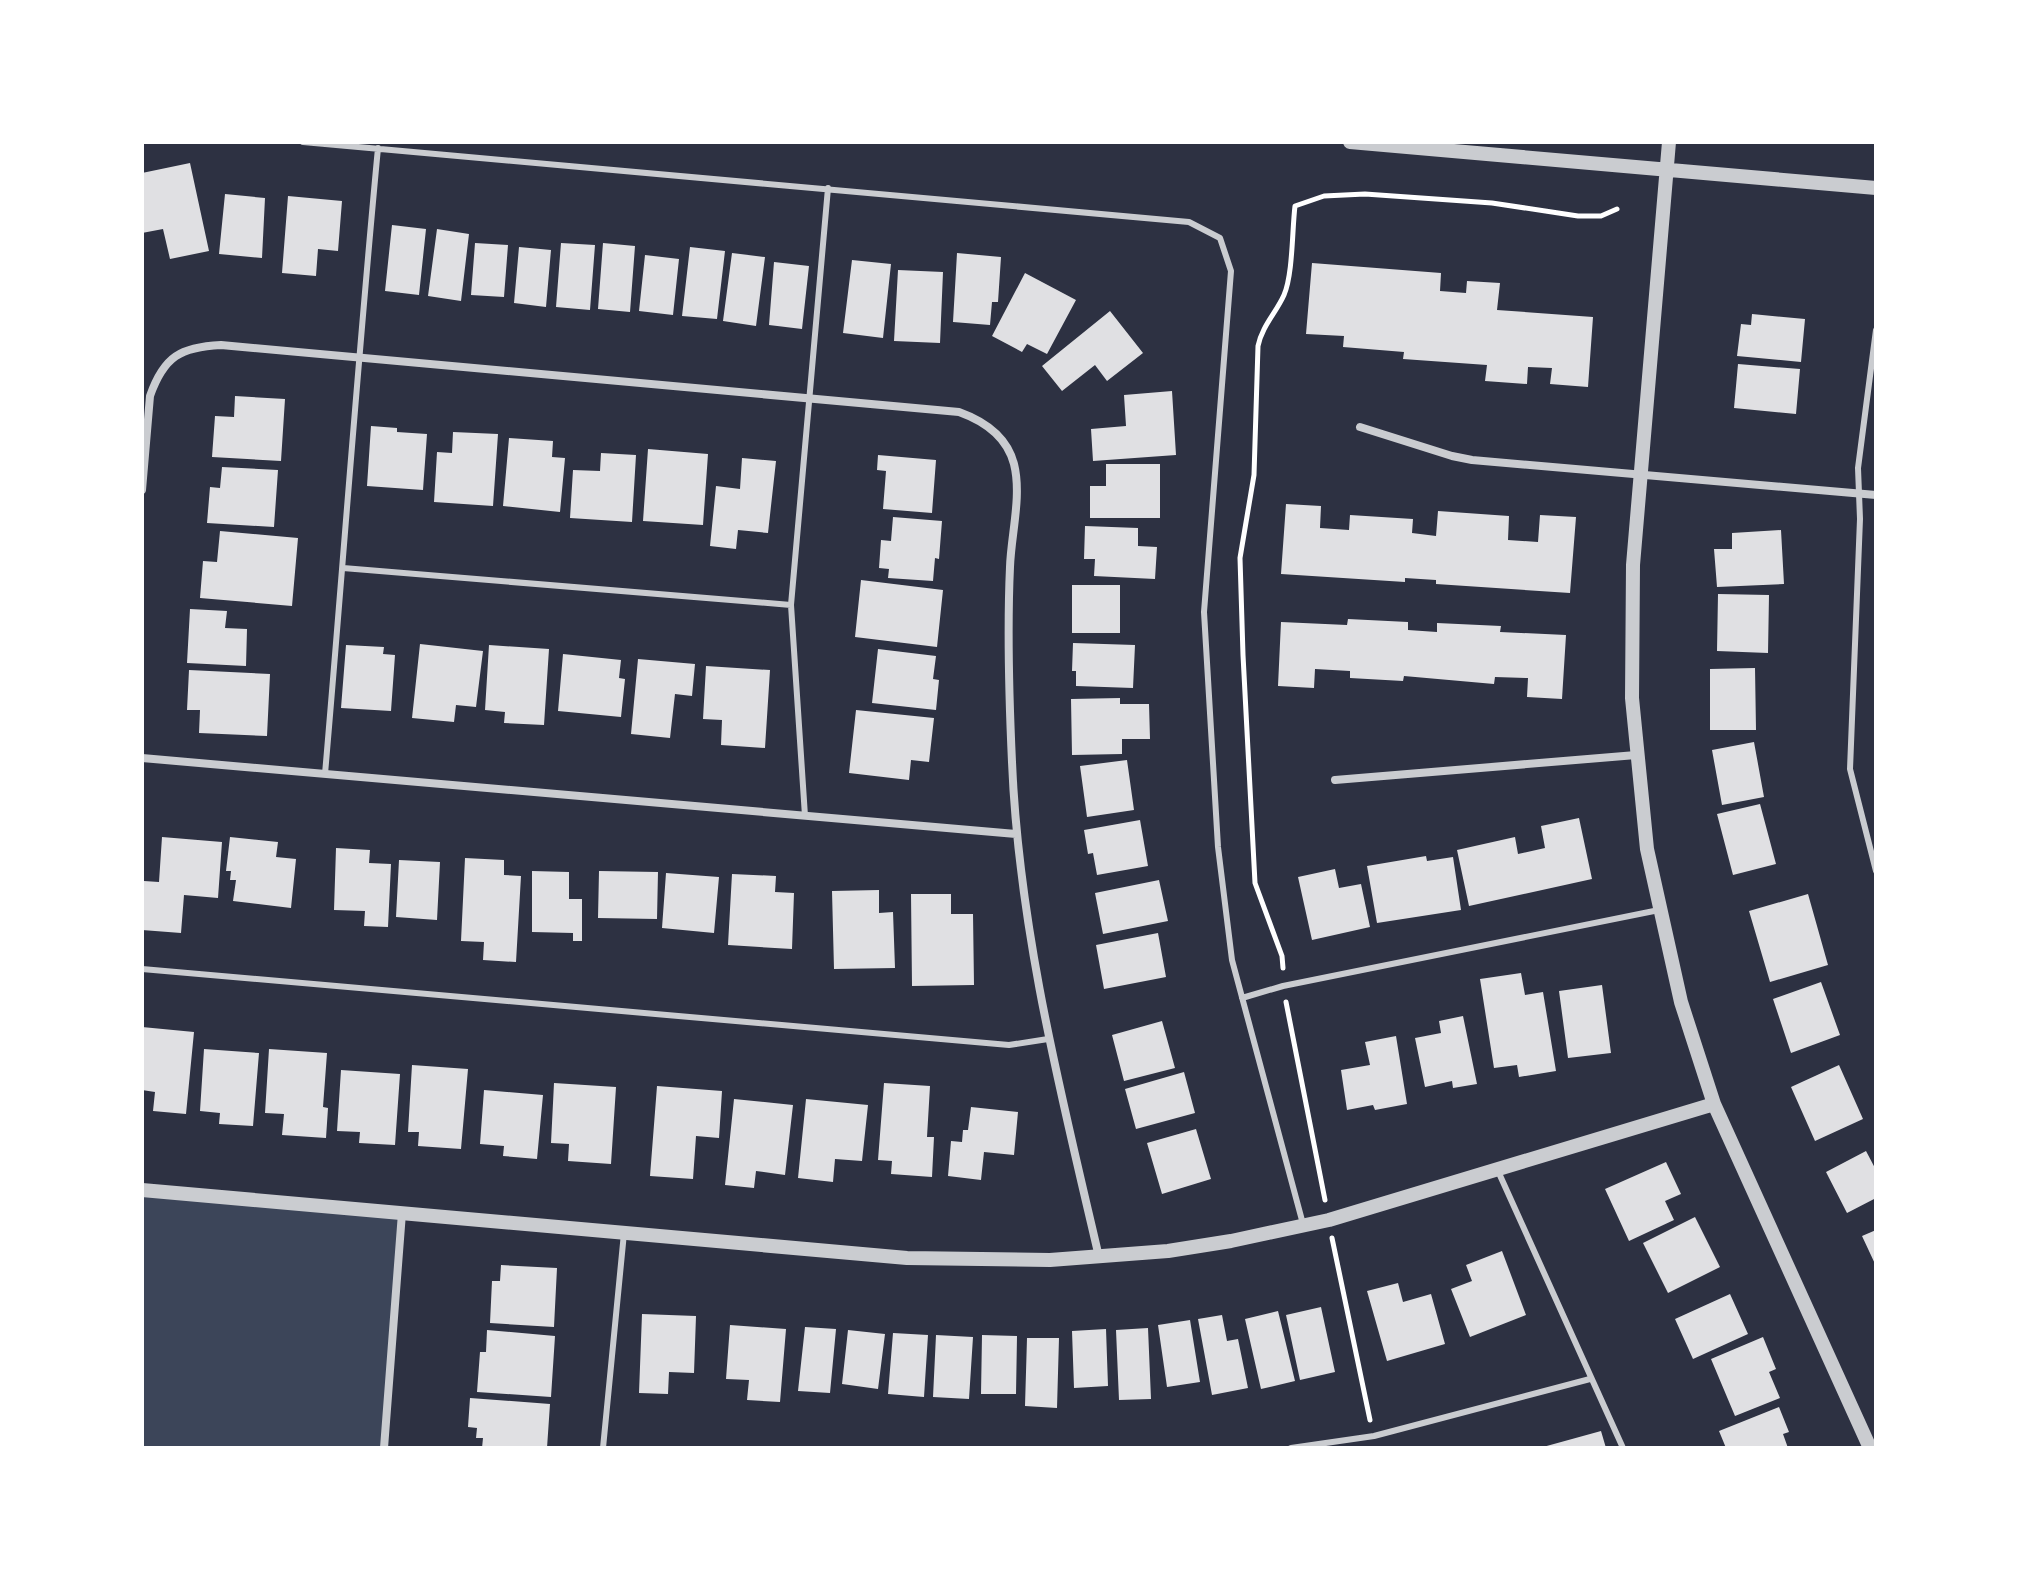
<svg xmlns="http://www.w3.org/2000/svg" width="2018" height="1590" viewBox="0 0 2018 1590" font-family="'Alegreya Sans',sans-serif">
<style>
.green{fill:#3c4559}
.building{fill:#e0e0e3}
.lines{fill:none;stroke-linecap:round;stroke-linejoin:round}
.path{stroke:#fff;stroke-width:5}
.service{stroke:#caccd0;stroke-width:6}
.minor{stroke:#caccd0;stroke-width:8}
.tertiary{stroke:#caccd0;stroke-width:14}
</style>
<rect width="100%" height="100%" fill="#2d3142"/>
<path class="green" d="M142,1190L402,1213L384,1448H142Z"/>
<path class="building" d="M190,163L209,251L170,259L163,229L142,233V173Z
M225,194L265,198L262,258L219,254Z
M288,196L342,201L338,251L318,249L316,276L282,273Z
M392,225L426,229L419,295L385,291Z
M437,229L469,234L461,301L428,296Z
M475,243L508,245L504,297L471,295Z
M561,243L595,245L590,310L556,307Z
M603,243L635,246L630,312L598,309Z
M519,247L551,250L546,307L514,303Z
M690,247L725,251L717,319L682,316Z
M732,253L765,257L756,326L723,321Z
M957,253L1001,257L998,302H992L990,325L953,322Z
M645,255L679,259L673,315L639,311Z
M852,260L891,264L883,338L843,333Z
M774,262L809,266L802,329L769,325Z
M1312,263L1441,273L1440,291L1466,293L1467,281L1500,283L1497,310L1593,317L1588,387L1550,384L1552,368L1528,367L1527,384L1485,381L1487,365L1403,359L1404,352L1343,347L1344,336L1306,334Z
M898,270L943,272L940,343L894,341Z
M1025,273L1076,300L1047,354L1027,344L1022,352L992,336Z
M1110,311L1143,353L1107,381L1095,365L1062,391L1042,366Z
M1752,314L1805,319L1801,362L1737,356L1741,324L1751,325Z
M1738,364L1800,369L1796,414L1734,408Z
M1172,391L1176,455L1093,461L1091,429L1126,426L1124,395Z
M235,396L285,399L281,461L212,457L215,416L234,417Z
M371,426L397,428V432L427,434L423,490L367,486Z
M453,432L498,434L493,506L434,502L437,452L452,453Z
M509,438L553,441L552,457L565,458L560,512L503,506Z
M648,449L708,454L703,525L643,521Z
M601,453L636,455L632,522L570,518L573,470L600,471Z
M878,455L936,460L932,513L883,509L886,471L877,470Z
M742,458L776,461L768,533L738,530L736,549L710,546L716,486L740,489Z
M1106,464H1160V518H1090V486H1106Z
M222,467L278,470L274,527L207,523L210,487L220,488Z
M1286,504L1321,506L1320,528L1349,530L1350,515L1413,519L1412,533L1436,536L1438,511L1509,516L1508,540L1538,542L1540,515L1576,517L1570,593L1436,584V580L1405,578V582L1281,574Z
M893,517L942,521L939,559L935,558L933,581L888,578L889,569L879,568L881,540L891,541Z
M1085,526L1138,528V546L1157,547L1155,579L1094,576L1095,559H1084Z
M1781,530L1784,584L1717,587L1714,549H1732V533Z
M220,531L298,538L292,606L200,598L203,561L217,562Z
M861,580L943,590L937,647L855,637Z
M1072,585H1120V633H1072Z
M1718,594L1769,595L1768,653L1717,651Z
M190,609L227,611L225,628L247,629L246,666L187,663Z
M1348,619L1408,622V630L1437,632V623L1501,626L1500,632L1566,635L1562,699L1527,697L1528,678L1495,677L1494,684L1404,676L1403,681L1350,678V671L1315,669L1314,688L1278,686L1281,622L1347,625Z
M1073,643L1135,645L1133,688L1076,686V671H1072Z
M420,644L483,651L476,707L456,705L454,722L412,718Z
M346,645L384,647L383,654L395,655L391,711L341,708Z
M489,645L549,649L544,725L504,723L505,712L485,710Z
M878,649L936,656L933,679L939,680L936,710L872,703Z
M563,654L621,660L619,678L625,679L621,717L558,711Z
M638,659L695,664L692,696L675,694L670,738L631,734Z
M706,666L770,670L765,748L721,745L722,720L703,719Z
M1755,668L1756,730H1710V669Z
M189,670L270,674L267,736L199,733L200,710H187Z
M1120,698V704H1149L1150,739H1122V754L1072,755L1071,699Z
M856,710L934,718L929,762L911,760L909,780L849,773Z
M1754,742L1764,797L1722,805L1712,750Z
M1127,760L1134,810L1087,817L1080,766Z
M1760,804L1776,864L1733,875L1717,814Z
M1579,818L1592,879L1469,906L1457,850L1515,837L1518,854L1545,848L1541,826Z
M1140,820L1148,866L1097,875L1093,853L1088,854L1084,830Z
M162,837L222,842L218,898L184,895L181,933L142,930L144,881L159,882Z
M230,837L278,842L276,857L296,859L291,908L233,901L236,880H230L231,871H226Z
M336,848L370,850L369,863L391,864L388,927L364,926L365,911L334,910Z
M1426,856L1427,861L1453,857L1461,910L1377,923L1367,866Z
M465,858L504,860V875L521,876L516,962L483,960L484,942L461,941Z
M399,860L440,862L437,920L396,917Z
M1335,869L1339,888L1361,884L1370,927L1312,940L1298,877Z
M532,871L569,872V899H582V941H573V933L532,932Z
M599,871L658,872L657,919L598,918Z
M666,873L719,877L714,933L662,928Z
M732,874L776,876L775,892L794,893L792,949L728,945Z
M1159,880L1168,921L1103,934L1095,893Z
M879,890V913L893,912L895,968L834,969L832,891Z
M911,894H951V914H973L974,985L912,986Z
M1808,894L1828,965L1770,982L1749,911Z
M1158,933L1166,977L1104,989L1096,945Z
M1521,973L1525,995L1543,992L1556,1071L1519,1077L1517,1065L1494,1068L1480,979Z
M1821,982L1840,1035L1791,1053L1773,999Z
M1602,985L1611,1053L1568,1058L1559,991Z
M1463,1016L1477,1084L1453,1088L1452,1081L1425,1087L1415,1038L1441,1033L1439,1021Z
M1162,1021L1175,1068L1124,1081L1112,1035Z
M142,1027L194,1032L186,1114L153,1111L155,1092L142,1090Z
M1396,1036L1407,1104L1375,1110L1373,1105L1347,1110L1341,1070L1370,1065L1365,1042Z
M204,1049L259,1053L253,1126L219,1124L220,1113L200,1111Z
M269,1049L327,1053L323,1107L328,1108L326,1138L282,1135L284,1114L265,1113Z
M412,1065L468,1069L461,1149L418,1146L419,1132H408Z
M1839,1065L1863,1119L1815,1141L1791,1087Z
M341,1070L400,1074L395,1145L359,1143L360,1132L337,1131Z
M1184,1072L1195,1113L1136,1129L1125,1089Z
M554,1083L616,1087L611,1164L568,1161L569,1144L551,1143Z
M884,1083L930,1086L927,1137H934L932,1177L891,1174L892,1161L878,1160Z
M657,1086L722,1091L719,1138L696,1136L693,1179L650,1176Z
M484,1090L543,1095L537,1159L503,1156L504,1146L480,1144Z
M734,1099L793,1105L785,1175L756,1171L754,1188L725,1185Z
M806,1099L868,1105L862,1161L835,1159L833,1182L798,1178Z
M971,1107L1018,1112L1014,1155L984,1152L981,1180L948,1176L951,1141L962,1142L963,1130H968Z
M1196,1129L1211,1179L1162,1194L1147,1143Z
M1866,1151L1876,1170V1198L1847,1213L1826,1172Z
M1666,1162L1681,1194L1665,1201L1674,1220L1629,1241L1605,1189Z
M1695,1217L1720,1267L1668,1293L1643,1243Z
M1876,1230V1266L1862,1236Z
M1502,1251L1526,1315L1470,1337L1451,1289L1472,1281L1466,1265Z
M501,1265L557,1268L554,1327L490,1323L492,1281H500Z
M1398,1283L1403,1302L1431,1294L1445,1344L1387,1361L1367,1291Z
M1730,1294L1748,1334L1693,1359L1675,1319Z
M1321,1307L1335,1372L1300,1380L1286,1315Z
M1278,1311L1295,1381L1261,1389L1245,1319Z
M642,1314L696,1316L694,1373L669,1372L668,1394L639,1393Z
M1222,1315L1227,1341L1238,1339L1248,1388L1212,1395L1198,1319Z
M1190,1320L1200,1382L1167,1387L1158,1325Z
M730,1325L786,1329L780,1402L747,1400L749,1380L726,1379Z
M805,1327L836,1329L830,1393L798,1391Z
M1148,1328L1151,1399L1119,1400L1116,1330Z
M1106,1329L1108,1386L1074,1388L1072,1331Z
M487,1330L555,1336L551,1397L477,1392L480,1352H486Z
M848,1330L885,1334L878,1389L842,1384Z
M893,1333L928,1335L924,1397L888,1394Z
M936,1335L973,1337L969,1399L933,1397Z
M982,1335L1017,1336L1016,1394H981Z
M1763,1337L1776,1369L1769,1372L1780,1398L1735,1416L1711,1359Z
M1027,1338H1059L1057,1408L1025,1406Z
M470,1398L550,1404L547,1448H482L483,1438H476L477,1428L468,1427Z
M1779,1407L1789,1432L1783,1434L1788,1448H1726L1719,1431Z
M1601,1431L1606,1448H1543V1447Z"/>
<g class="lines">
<path class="path" d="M1283,968L1282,956L1255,883L1243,655L1240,558L1254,475L1258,346C1262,326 1276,313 1284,295C1293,274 1292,230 1295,206L1324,196L1365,194L1492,203L1578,216H1601L1617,209
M1286,1002L1325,1200
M1332,1238L1370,1420"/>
<path class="service" d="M303,142L1189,222L1220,238L1231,271L1204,612L1218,847L1232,960L1303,1224
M1876,330L1858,468L1860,519L1850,769L1876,871
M343,568L791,605
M325,774C343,566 358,357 378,148
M805,816L791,605L828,188
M142,969L1009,1045L1048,1039
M1242,998L1283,986L1659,910
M1498,1171L1623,1448
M603,1448L624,1233
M1291,1448L1374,1436L1590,1379"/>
<path class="minor" d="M1360,427L1452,456L1472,460L1876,495
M142,490L150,396C164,356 181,347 221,345L959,412C984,421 1007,437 1014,464C1022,496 1011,535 1010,567C1007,632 1009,697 1012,762C1019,930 1061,1094 1099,1257
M142,758L1016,834
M1335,780L1636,755
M384,1448L402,1213"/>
<path class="tertiary" d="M1350,142L1876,188
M1669,142L1633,565L1632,698L1647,849L1681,1002L1714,1104L1870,1448
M142,1190L907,1258L1050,1260L1168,1251L1231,1241L1329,1220L1714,1104"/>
</g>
<rect width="2018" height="1590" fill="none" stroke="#ffffff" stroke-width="288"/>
</svg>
